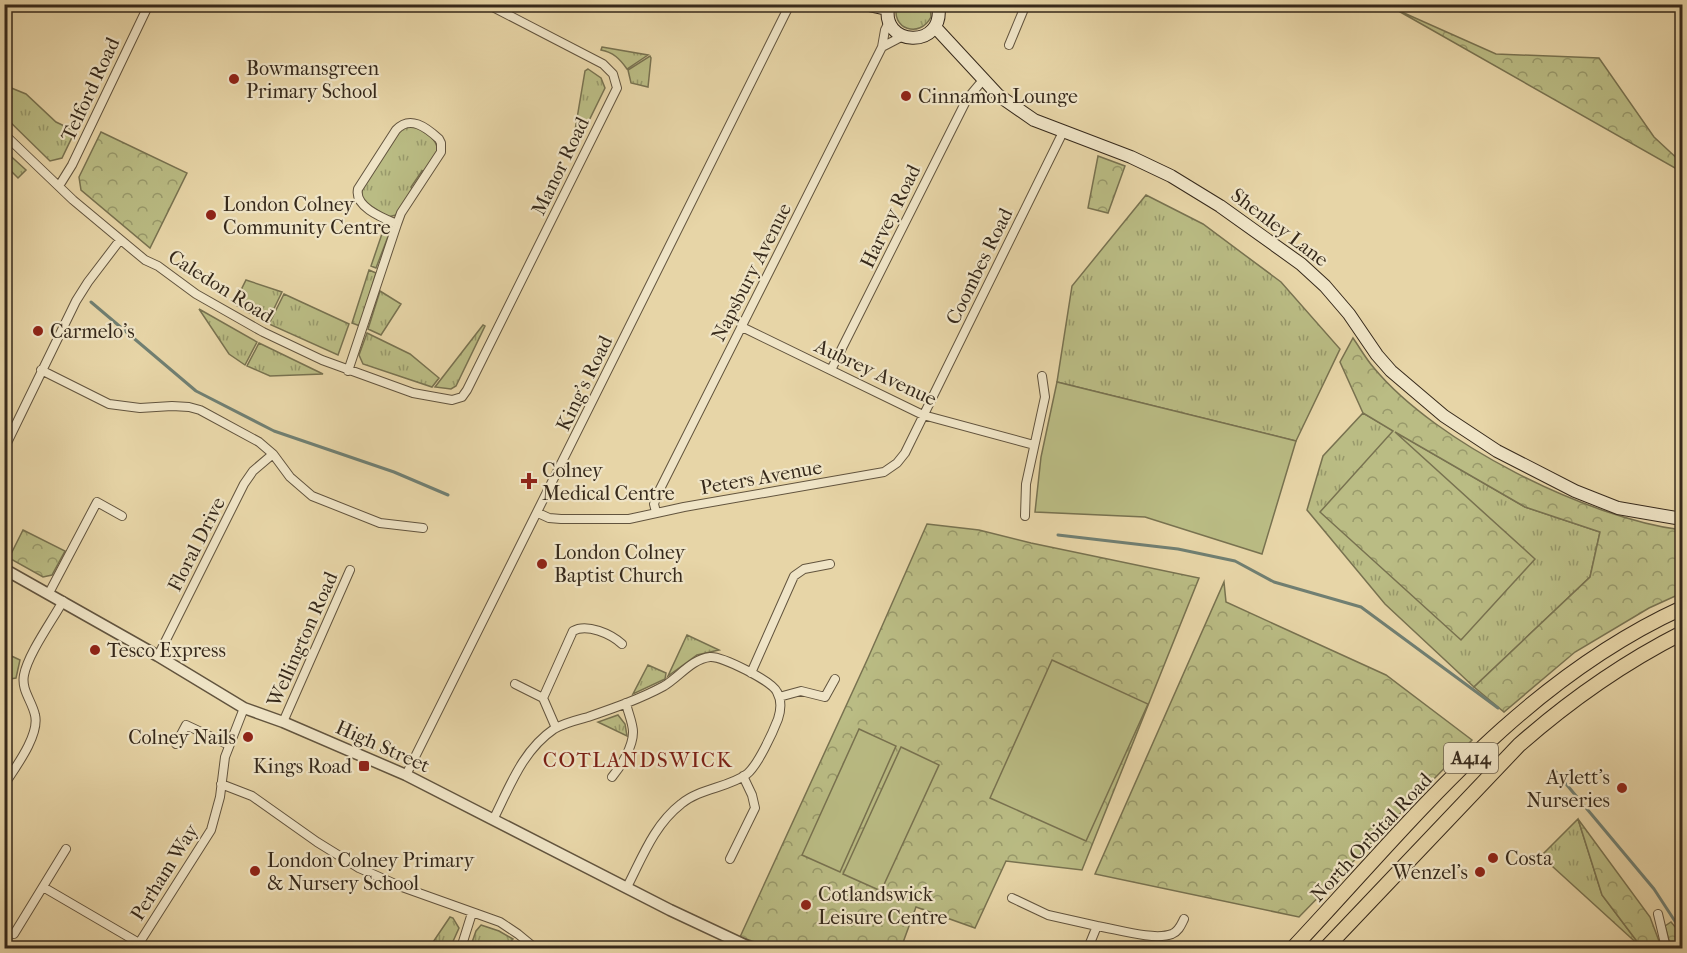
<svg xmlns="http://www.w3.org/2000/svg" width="1687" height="953" viewBox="0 0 1687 953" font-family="'IM FELL French Canon',serif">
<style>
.grass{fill:url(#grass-tufts);stroke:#787250;stroke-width:1.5}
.forest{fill:url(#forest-crowns);stroke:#787250;stroke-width:1.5}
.garden{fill:#babc84;stroke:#787250;stroke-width:1.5}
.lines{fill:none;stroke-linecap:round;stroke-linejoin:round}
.stream{stroke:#707f72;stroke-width:3}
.minor-casing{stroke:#62543e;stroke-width:10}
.tertiary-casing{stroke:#62543e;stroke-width:13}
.secondary-casing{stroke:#36291b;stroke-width:14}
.trunk-casing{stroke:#36291b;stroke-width:16}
.minor{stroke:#efe4c6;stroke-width:8}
.tertiary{stroke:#efe4c6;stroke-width:10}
.secondary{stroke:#efe4c6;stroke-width:12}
.trunk{stroke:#e7d5a7;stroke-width:14}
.poi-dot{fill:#8f2418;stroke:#efe4c6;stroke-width:2}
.labels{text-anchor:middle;stroke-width:4.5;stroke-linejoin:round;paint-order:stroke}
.shield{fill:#efe4c6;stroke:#6e614e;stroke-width:1.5}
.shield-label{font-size:18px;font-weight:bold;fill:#36291b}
.poi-label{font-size:20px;fill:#36291b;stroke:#efe4c6;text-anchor:start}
.street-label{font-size:20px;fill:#36291b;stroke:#efe4c6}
.neighbourhood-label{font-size:21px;letter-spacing:1.5px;fill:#7a1f14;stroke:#efe4c6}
</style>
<defs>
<pattern id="grass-tufts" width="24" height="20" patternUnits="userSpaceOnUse" patternTransform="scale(1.5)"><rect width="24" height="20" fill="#babc84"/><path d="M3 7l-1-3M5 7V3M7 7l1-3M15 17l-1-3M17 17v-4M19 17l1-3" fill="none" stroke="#98996b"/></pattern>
<pattern id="forest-crowns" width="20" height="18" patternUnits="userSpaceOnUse" patternTransform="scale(1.5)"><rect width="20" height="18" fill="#babc84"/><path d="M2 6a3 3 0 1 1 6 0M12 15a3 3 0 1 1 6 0" fill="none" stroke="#98996b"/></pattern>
</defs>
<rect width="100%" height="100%" fill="#e7d5a7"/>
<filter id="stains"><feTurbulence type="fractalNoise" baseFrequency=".00333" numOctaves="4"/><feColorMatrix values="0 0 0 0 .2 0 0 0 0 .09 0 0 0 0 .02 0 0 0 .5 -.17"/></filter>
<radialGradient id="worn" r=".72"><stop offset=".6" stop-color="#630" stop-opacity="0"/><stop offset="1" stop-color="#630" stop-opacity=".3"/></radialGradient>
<path class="grass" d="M897,5H930L931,17C920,39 890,29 897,5Z
M602,47L648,55L627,69C620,59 613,52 601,50Z
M650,56L651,58L648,87L631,83L628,70Z
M588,69L601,78L605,88L575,149L572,148L585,71Z
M4,85L26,94L56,122L75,131L62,158L50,161L5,117Z
M412,125C424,132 436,136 438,151L427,170L422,171L411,187L413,191L396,215L388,217L363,201L361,196L363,185L402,127Z
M4,150L26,170L18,178L5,165Z
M1146,195L1203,224L1281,282L1340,349L1296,441L1057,382L1072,286Z
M385,225L389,228V234L376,268L371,266Z
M369,270L376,273L360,326L352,323Z
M246,280L282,292L267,323L234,304Z
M380,291L401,304L381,335L368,329Z
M284,294L349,324L338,355L269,324Z
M199,309L257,342L245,365L229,354Z
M483,325L485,326L456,386L451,389L435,387Z
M367,333L410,354L439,378L432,387L363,364L359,355Z
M259,343L323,374L270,376L247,366Z
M1363,413L1525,507L1600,532L1590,577L1474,687L1385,604L1307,510L1323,456Z
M687,635L719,650L697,655L668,676Z
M648,665L666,673L665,679L633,694Z
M618,715L625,724L627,736L598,722Z
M1578,819L1602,895L1642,948L1541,856Z
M450,917L453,918L459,928L450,948H429Z
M481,925L499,931L513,939L506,948H470L476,931Z"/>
<path class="forest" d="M1395,9L1496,54L1599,58L1654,137L1682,163V172Z
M101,132L187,173L150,248L81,190L79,177Z
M1098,156L1125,166L1108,213L1088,208Z
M1353,338C1360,348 1366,359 1374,368C1436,443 1587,518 1682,530V593L1649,608L1575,652L1504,712L1474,687L1590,577L1600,532L1525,507L1395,432L1535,559L1461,640L1320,512L1393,431L1363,413L1340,362Z
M927,524L979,530L1031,543L1199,578L1082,870L1006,861L975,928L916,907L901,948H773L740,937L868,658Z
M23,530L65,551L52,575L43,577L9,558Z
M1224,582L1226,602L1386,675L1472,740L1299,917L1095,874Z
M5,653L20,660L16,678L10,679L5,675Z
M1578,819L1650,917L1659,941L1652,948H1642L1602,895Z
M1671,922L1682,935V948H1671L1665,926Z"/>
<path class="garden" d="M1057,382L1296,441L1262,554L1145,517L1035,512L1041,457Z
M1052,660L1148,704L1086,841L990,798Z
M859,729L896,746L840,872L802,855Z
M901,747L939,765L881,891L843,874Z"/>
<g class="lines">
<path class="stream" d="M91,302L196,391L274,431L394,472L448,495
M1058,535L1178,549L1235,561L1274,582L1361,607L1498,708
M1556,772L1654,889L1682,932"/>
<g class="minor-casing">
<path id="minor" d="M1009,45L1026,4
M882,47L903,36
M4,134L73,200L145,260L158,266L196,294L263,332L322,360L413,393L452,400L462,397L467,390L617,88L613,74L603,64L487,4
M59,186L72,165L149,4
M742,327L923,415L1034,445
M41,370L109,404L140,408L172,406L189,407L200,410L259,442L273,454L290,477L312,496L380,523L423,528
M831,370L967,99L983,80
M348,371L397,224C383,218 354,207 358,189L396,130C410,115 426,127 439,139L441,143V152L401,213L397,224
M4,449L76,301L88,282L120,240
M656,512L654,504L657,495L882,47L885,30L889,22
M538,513L549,518L561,519H629L684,507L884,472L897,463L905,453L1063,132
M1025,516L1026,484L1045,397L1042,376
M49,593L97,502L122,516
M158,656L244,484L253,471L273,454
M751,673L794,576L804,569L830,564
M515,684L543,698
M779,697L801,691L825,697L835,679
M283,722L350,570
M556,728L543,698L573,631C587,623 611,634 622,644
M176,744L186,725L229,745
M406,775L790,4
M612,777C621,766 633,747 633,732C633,723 628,713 626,703
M221,784L252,796L317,842L359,868L402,887L500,922L518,934L535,948
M4,785C15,768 40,735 35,715C32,701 21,690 24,675C28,654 52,621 63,601
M494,818C510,786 523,750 554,729C564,723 577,720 588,717C614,708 640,699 664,686C679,677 692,659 710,657C722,656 772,681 777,692C782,701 781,710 778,719C773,732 758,765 747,774C728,788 700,788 681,804C654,825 642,858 627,887
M730,859L755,808L752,795L743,776
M43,887L139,943
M1012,898L1048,915L1097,926
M1658,914L1666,948
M14,934L66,849
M136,948L211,830L220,797L225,757L244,708
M461,948L472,913
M1088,948L1097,926C1116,929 1154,941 1172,934C1179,931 1181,925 1184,919"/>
</g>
<g class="tertiary-casing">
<path id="tertiary" d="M4,569L158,656L244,708L283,722L406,775L670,910L751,948"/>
</g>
<g class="secondary-casing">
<path id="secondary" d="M864,4L887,9
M889,4C877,47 947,51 938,4
M935,27L998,95L1034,120L1131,157L1171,176L1220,206L1301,264L1325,286L1349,314L1377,355L1391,371L1444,416L1497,451L1575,491L1618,508L1682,519"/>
</g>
<g class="trunk-casing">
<path id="trunk" d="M1293,948C1412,821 1520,682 1682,608
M1326,948L1519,745C1569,701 1623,663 1682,633"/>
</g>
<use href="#minor" class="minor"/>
<use href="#tertiary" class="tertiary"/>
<use href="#secondary" class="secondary"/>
<use href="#trunk" class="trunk"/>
</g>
<g class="poi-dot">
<circle cx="234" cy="79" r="6"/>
<circle cx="906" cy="96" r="6"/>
<circle cx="211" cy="215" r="6"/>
<circle cx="38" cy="331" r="6"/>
<path d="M526 472h6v6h6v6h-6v6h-6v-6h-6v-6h6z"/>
<circle cx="542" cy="564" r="6"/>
<circle cx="95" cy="650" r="6"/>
<circle cx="248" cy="737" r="6"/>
<rect x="358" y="760" width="12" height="12" rx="3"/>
<circle cx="1622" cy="788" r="6"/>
<circle cx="1493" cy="858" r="6"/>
<circle cx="255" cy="871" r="6"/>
<circle cx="1480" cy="872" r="6"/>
<circle cx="806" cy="905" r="6"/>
</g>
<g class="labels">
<rect class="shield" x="1444" y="743" width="54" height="30" rx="4.5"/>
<g class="shield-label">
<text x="1471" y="764">A414</text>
</g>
<g class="poi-label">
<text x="246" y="75">Bowmansgreen<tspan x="246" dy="23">Primary School</tspan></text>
<text x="918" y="103">Cinnamon Lounge</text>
<text x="223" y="211">London Colney<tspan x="223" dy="23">Community Centre</tspan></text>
<text x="50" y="338">Carmelo's</text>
<text x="542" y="477">Colney<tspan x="542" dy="23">Medical Centre</tspan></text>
<text x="554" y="559">London Colney<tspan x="554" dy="23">Baptist Church</tspan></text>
<text x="107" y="657">Tesco Express</text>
<text x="236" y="744" text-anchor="end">Colney Nails</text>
<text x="352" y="773" text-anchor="end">Kings Road</text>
<text x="1610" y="784" text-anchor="end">Aylett's<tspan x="1610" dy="23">Nurseries</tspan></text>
<text x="1505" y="865">Costa</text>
<text x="267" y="867">London Colney Primary<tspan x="267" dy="23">&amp; Nursery School</tspan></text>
<text x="1468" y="879" text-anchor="end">Wenzel's</text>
<text x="818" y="901">Cotlandswick<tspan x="818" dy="23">Leisure Centre</tspan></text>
</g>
<g class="street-label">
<text transform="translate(90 89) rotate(-65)" y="7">Telford Road</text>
<text transform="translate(560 166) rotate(-64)" y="7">Manor Road</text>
<text transform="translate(890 216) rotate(-64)" y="7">Harvey Road</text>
<text transform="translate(1280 227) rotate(37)" y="7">Shenley Lane</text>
<text transform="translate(979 266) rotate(-64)" y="7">Coombes Road</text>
<text transform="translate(751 272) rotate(-63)" y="7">Napsbury Avenue</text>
<text transform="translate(221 286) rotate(32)" y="7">Caledon Road</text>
<text transform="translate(876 372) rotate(25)" y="7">Aubrey Avenue</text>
<text transform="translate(584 383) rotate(-64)" y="7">King's Road</text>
<text transform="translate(761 477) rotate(-10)" y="7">Peters Avenue</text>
<text transform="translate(196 544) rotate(-63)" y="7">Floral Drive</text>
<text transform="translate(302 639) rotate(-66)" y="7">Wellington Road</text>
<text transform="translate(383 746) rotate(24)" y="7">High Street</text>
<text transform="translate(1371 837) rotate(-47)" y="7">North Orbital Road</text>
<text transform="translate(164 872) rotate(-58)" y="7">Perham Way</text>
</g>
<g class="neighbourhood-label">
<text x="638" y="767">COTLANDSWICK</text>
</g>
</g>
<rect width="1687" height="953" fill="none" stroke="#e7d5a7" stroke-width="24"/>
<rect x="6" y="6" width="1675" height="941" fill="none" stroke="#36291b" stroke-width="3"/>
<rect x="12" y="12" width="1663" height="929" fill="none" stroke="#36291b" stroke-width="1.5"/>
<rect width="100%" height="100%" filter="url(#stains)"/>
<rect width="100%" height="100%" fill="url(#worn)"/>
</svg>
